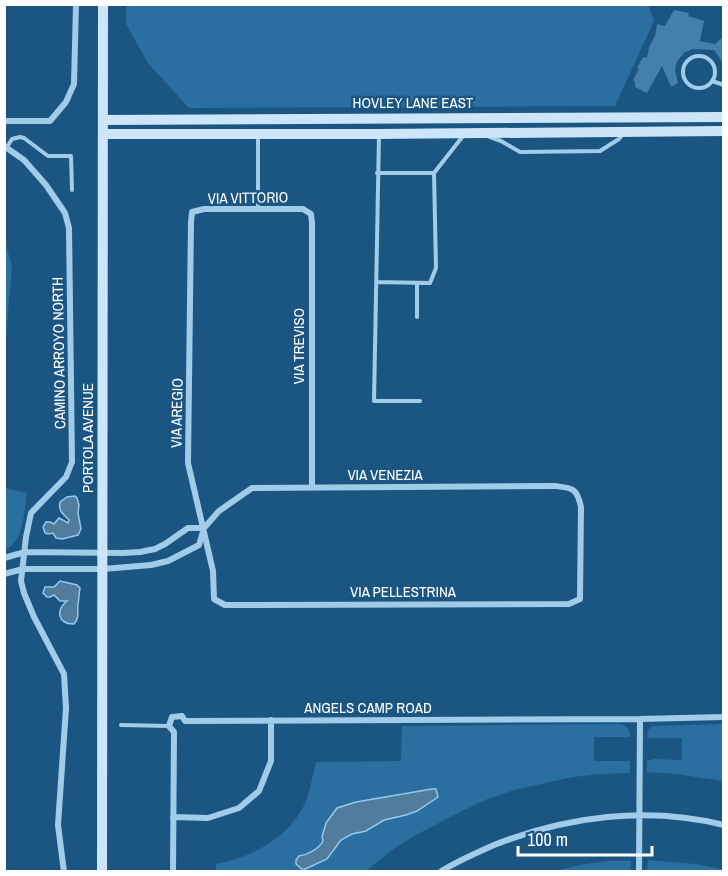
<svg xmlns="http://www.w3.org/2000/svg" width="728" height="876" viewBox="0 0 728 876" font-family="'Archivo Narrow',sans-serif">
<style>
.green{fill:#2a6f9f}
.water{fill:#517c9c;stroke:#93c9ec;stroke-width:1.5}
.building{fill:#4480ab}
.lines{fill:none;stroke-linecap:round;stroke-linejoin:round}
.lane{stroke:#a0ccea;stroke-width:4}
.street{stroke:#a0ccea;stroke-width:6}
.secondary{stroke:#cce5f8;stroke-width:10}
.labels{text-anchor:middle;stroke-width:5;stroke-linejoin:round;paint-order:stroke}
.street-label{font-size:15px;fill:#fff;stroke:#1b5682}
</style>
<rect width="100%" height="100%" fill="#1b5682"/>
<path class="green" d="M126,4H648L654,21L615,106L189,108L148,63L126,24Z
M5,242L12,266L5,347Z
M5,488L27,493C24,512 24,541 5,550Z
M620,724C627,725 630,730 630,737H594V761H630V773L600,774L573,777L514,790L485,800L462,811L414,836L392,850L366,871H216V864C252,858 294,835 307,798C311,786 313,774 316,762L401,761L402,726Z
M723,724V781L676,774L647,772V761L654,759L682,760V738H647L648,730L652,726Z
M648,860L695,864L721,869L723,870V871H647Z
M608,861H631V871H554L585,864Z"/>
<path class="water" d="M75,496L77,498L79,505L78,513L81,529L78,535L62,539L56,538L53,533L48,534L45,533L43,527L46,522H50L54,524L59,518L68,523L69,520C64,514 58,512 60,502L67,497Z
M60,581L77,585L80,588C79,593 79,599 78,604C77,612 80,617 74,624C57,624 56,610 67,601H60L54,595L50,597H47L43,593L45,587H54Z
M432,789H436L438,797L417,811L406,815L384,820L366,831L352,834L341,840L327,859L303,870L296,864V860L299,856C307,855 319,849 323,841L322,837L326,823L337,808L356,802Z"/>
<path class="building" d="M674,10L689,13L688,16L704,21L700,41L715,44L723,37V63L714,50L693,49L685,52L677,61L675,70L678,83L671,87L662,66L647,93L635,87V82L633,80L639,69L637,68L643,57L647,58L649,47L655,36L657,24L665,26Z"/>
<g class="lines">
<path class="lane" d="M683 72a16 16 0 1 1 32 0a16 16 0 1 1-32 0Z
M712,81L724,85
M258,135V209
M379,135L374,401H420
M490,137L501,141L520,152L600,151L619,139L623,134
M7,147L12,139L20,137L24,138L48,156H71L72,190
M434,173L463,136
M376,282L430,283L436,268L434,173H377
M417,317V283
M121,725L169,726"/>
<path class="street" d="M4,121H50L66,102L74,84L76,4
M4,146L24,160L46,185L65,213L69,228L72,462L66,477L31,513L26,537L21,581L24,593L34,617L64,674L66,708L58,825L64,872
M4,558L25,552L123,553L140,552L155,549L165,544L188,528H204
M4,574L23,569H103L151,565L168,561L199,545L204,528L219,511L252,488L555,486C573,488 577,488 581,507L580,599L569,604L235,605H225L214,599L213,571L188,463L191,222L192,212L204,209H303L311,214L312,223V487
M173,817L208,818L239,808L259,791L271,761V720
M173,872L174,732L169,726L172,717L182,716L185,721L640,719L724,717
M440,872C457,861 476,853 494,845C567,816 647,806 724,825
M639,872L640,719"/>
<path class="secondary" d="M103,120L724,117
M103,134H379L724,131
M102,872L103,4"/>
</g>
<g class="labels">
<g class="street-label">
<text x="413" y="108">HOVLEY LANE EAST</text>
<text transform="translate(248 198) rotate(-1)" y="5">VIA VITTORIO</text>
<text transform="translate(299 346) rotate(-90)" y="5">VIA TREVISO</text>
<text transform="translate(59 353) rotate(-91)" y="5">CAMINO ARROYO NORTH</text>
<text transform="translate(177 413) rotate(-89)" y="5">VIA AREGIO</text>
<text transform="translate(88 438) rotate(-90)" y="5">PORTOLA AVENUE</text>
<text x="385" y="480">VIA VENEZIA</text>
<text x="403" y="597">VIA PELLESTRINA</text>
<text x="368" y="713">ANGELS CAMP ROAD</text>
</g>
</g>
<rect width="728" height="876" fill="none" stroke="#ffffff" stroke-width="12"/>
<path d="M518 846v9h134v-9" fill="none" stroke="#ffffff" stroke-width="3"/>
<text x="527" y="846" font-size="18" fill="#ffffff" stroke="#1b5682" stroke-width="4.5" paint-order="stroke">100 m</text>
</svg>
